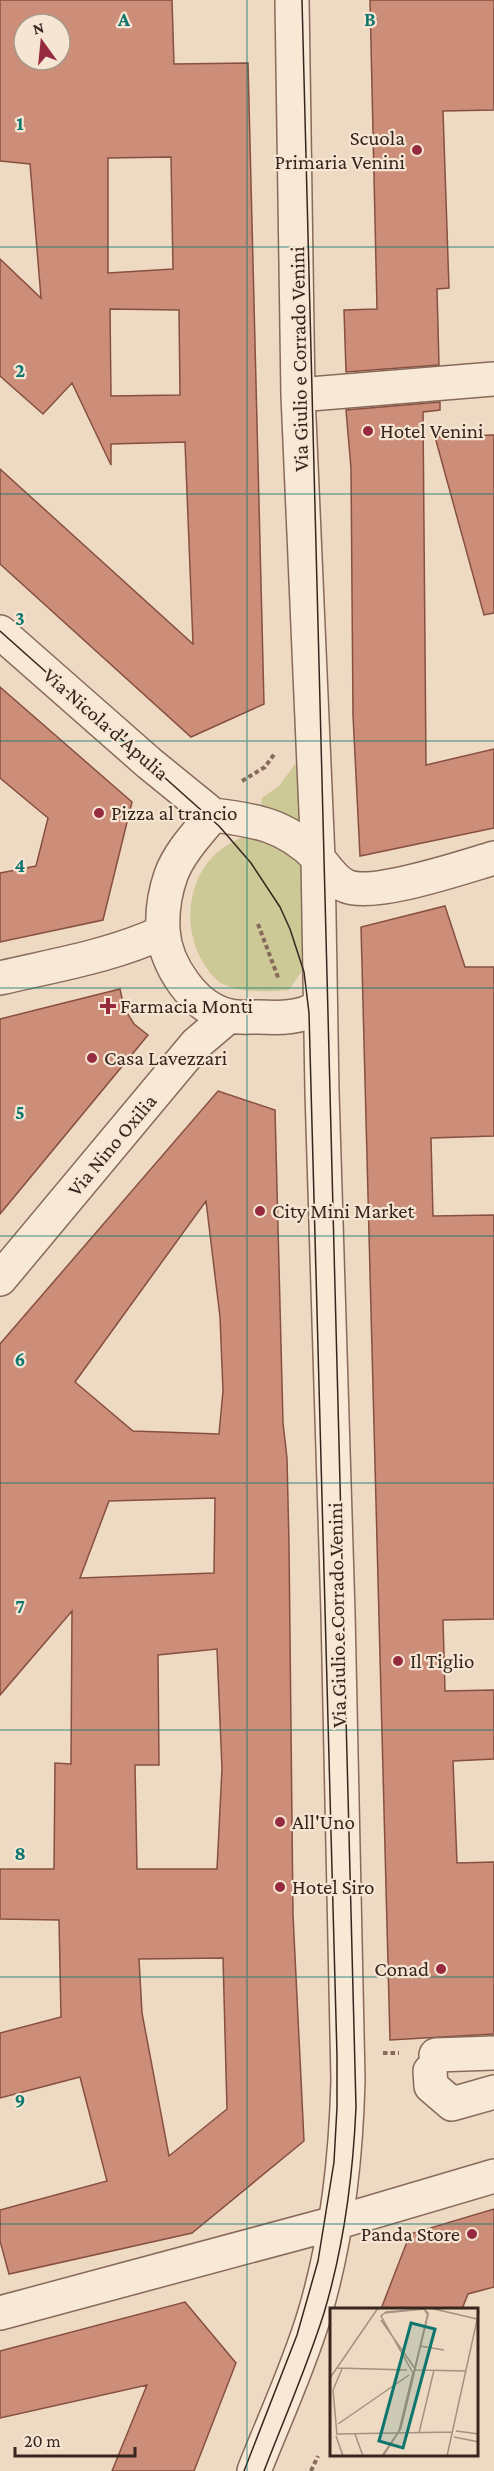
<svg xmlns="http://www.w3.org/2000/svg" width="494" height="2471" viewBox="0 0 494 2471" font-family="'Crimson Pro',serif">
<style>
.green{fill:#ccc997}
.building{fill:#cc8d79;stroke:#875040;stroke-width:1.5;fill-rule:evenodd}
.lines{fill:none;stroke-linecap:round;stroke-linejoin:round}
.minor-casing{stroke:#886a5a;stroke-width:36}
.path{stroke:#886a5a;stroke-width:4;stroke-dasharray:4.5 3;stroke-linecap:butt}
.minor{stroke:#f8e8d6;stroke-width:33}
.tram{stroke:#38261e;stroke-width:1.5}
.grid{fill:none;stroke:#0f766e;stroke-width:1.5;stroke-opacity:0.55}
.poi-dot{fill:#962a3e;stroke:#f5e5d2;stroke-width:2}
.labels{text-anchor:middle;stroke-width:4.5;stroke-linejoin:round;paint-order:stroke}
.poi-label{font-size:21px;fill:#38261e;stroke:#f5e5d2;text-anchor:start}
.street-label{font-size:21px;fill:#38261e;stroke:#f5e5d2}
.inset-road{fill:none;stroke:#a59181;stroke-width:1.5}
.view{fill:#0f766e;fill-opacity:0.15;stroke:#0f766e;stroke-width:3}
.inset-edge{fill:none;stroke:#38261e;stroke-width:3}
.grid-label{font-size:20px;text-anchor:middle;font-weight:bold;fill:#0f766e;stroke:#f5e5d2;stroke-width:4.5;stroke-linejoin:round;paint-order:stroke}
</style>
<rect width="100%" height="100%" fill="#eed9c3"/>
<path class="green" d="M301,756L304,821C292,822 270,813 261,804L262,798L279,786Z
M251,832L304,862L308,962L289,990C268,992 240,993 221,983C213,978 207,969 203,962C182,928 187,877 219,851C228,844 240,838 251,832Z"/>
<path class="building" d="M0,0H172L174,64L248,63L264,704L191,737L0,564V469L193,644L185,442L111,444V465L72,383L43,414L0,376V259L41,298L30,164L0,161ZM24,24H60V60H24ZM171,157L173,269L108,273V158ZM110,309L179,310L180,395L111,396Z
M370,0H494V110L443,111L449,288L437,289L439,365L346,372L344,310L377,309Z
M440,402V410L423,412L426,765L494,749V828L360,856L353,715L351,468L346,410Z
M494,435V613L484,615L435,437Z
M0,687L132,802L103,920L0,942V873L36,866L48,818L0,778Z
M445,906L465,967H494V1136L431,1138L433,1216L494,1215V1619L443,1620L445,1691L494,1690V1759L453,1761L457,1863L494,1862V2034L390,2040L361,927Z
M120,989L124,1008L134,1024L148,1035L0,1214V1019Z
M218,1091L275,1110L283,1423L287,1458L289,1544L293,1915L304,2141L192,2233L9,2274L0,2241V2210L107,2181L80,2077L0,2098V2033L61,2017L59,1920L0,1919V1869H54L55,1763L71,1764L72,1611L0,1695V1344ZM206,1201L220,1317L223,1391L219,1434L133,1431L75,1382ZM215,1498L214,1573L80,1578L109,1501ZM217,1649L222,1769L217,1869H137L135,1765H159L158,1655ZM223,1958L227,2109L169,2156L142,2013L139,1959Z
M494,2209V2287L468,2294L462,2309H381L410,2234Z
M185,2302L236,2363L194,2471H112L147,2385L0,2418V2351Z"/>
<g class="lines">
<g class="minor-casing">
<path id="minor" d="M298,395L494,379
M0,632L149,763L213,815
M213,815C198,833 179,853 171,875C165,892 162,912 163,930C165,964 194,1009 230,1016C239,1018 249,1017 258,1017C280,1018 300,1019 320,1006
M213,815C255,820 286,825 317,857C325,866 334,881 346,886C373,898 463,867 494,858
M0,978C55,965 112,956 163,932
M0,1279L196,1044L229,1016
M436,2055L494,2053
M430,2071L431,2086L452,2104L494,2092
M0,2313L335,2223L494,2176
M254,2471C274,2420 298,2369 314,2316C337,2240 346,2160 348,2080L338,1613L322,1092L318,858L298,395L292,0"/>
</g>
<path class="path" d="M242,781L265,767L275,753
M258,924L279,980
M383,2053H399
M311,2471L318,2456"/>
<use href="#minor" class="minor"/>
<path class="tram" d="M0,631L219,826L251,863L280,907L290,929L304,972L309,1013L337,2056V2107L334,2162L318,2261L297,2335L244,2471
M264,2471C284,2419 307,2367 324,2313C344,2246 353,2176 356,2107L302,0"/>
</g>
<path class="grid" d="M247,0V2471M0,247H494M0,494H494M0,741H494M0,988H494M0,1236H494M0,1483H494M0,1730H494M0,1977H494M0,2224H494"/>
<g class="poi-dot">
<circle cx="417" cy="150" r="6"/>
<circle cx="368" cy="431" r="6"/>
<circle cx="99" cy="813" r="6"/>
<path d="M105 997h6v6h6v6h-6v6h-6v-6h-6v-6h6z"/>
<circle cx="92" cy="1058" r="6"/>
<circle cx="260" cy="1211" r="6"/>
<circle cx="398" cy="1661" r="6"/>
<circle cx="280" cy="1822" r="6"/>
<circle cx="280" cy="1887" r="6"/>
<circle cx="441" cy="1969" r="6"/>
<circle cx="472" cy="2234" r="6"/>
</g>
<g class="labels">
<g class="poi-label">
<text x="405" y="145" text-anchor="end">Scuola<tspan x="405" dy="24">Primaria Venini</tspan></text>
<text x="380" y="438">Hotel Venini</text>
<text x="111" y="820">Pizza al trancio</text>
<text x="120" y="1013">Farmacia Monti</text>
<text x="104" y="1065">Casa Lavezzari</text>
<text x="272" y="1218">City Mini Market</text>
<text x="410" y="1668">Il Tiglio</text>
<text x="292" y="1829">All'Uno</text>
<text x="292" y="1894">Hotel Siro</text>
<text x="429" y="1976" text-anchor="end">Conad</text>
<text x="460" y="2241" text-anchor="end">Panda Store</text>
</g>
<g class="street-label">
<text transform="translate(299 359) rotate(-91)" y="7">Via Giulio e Corrado Venini</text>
<text transform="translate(106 724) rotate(41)" y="7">Via Nicola d'Apulia</text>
<text transform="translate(112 1145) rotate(-50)" y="7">Via Nino Oxilia</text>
<text transform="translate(337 1615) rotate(-91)" y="7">Via Giulio e Corrado Venini</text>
</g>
</g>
<g transform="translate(330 2308)">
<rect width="148" height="148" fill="#eed9c3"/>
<path class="inset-road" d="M100,0L147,11M51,12L86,62L136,63M90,38L114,42M7,60L77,62M0,70L48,0M8,116L79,67M126,123L149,126M89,125L104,62M8,126L122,124M25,126L33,148M7,127L3,82L12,61M6,128L13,148M124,129L149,134M52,148L69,123L83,65L51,8L56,4L94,1L98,7L71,120L53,148M53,148L70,122L98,5L94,1L54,5M117,148L149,3"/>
<path class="view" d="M81,15L105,21L73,140L49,133Z"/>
<rect width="148" height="148" class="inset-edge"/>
</g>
<g class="grid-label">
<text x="124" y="26">A</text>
<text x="370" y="26">B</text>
<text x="20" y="130">1</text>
<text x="20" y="377">2</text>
<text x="20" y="625">3</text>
<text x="20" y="872">4</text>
<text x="20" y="1119">5</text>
<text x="20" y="1366">6</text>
<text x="20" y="1613">7</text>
<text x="20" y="1860">8</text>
<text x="20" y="2107">9</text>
</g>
<g transform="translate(42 42) rotate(345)"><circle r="28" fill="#f5e5d2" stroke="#a9998a" stroke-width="1.5"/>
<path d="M0-4.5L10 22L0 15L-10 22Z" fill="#962a3e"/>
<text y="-9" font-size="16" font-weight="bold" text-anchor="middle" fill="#38261e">N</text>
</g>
<path d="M15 2447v9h120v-9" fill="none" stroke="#38261e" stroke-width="3"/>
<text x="24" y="2447" font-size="18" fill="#38261e" stroke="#f5e5d2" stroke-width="4.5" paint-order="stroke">20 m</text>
</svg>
